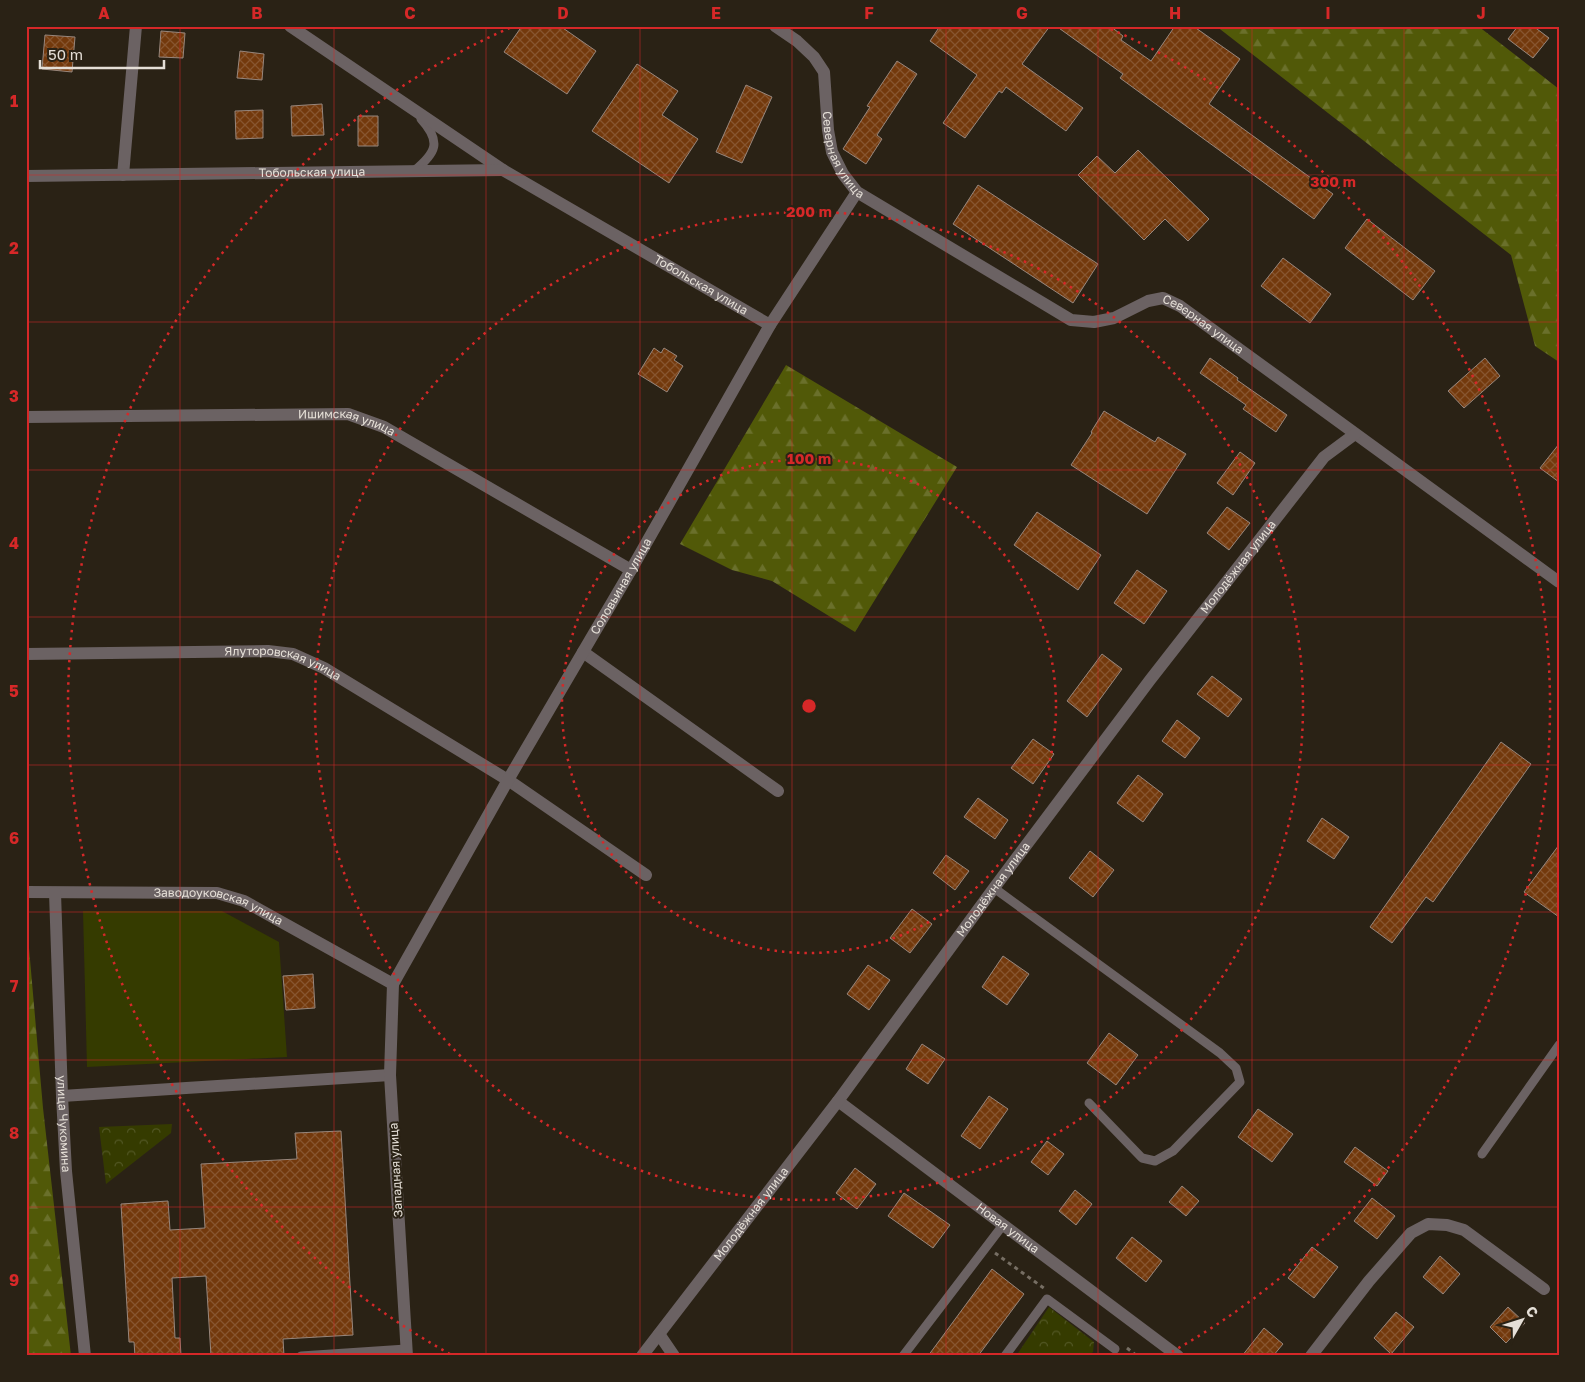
<svg xmlns="http://www.w3.org/2000/svg" width="1585" height="1382" viewBox="0 0 1585 1382" font-family="'Golos Text',sans-serif">
<style>
.forest{fill:url(#forest-firs)}
.park{fill:url(#park-crowns)}
.garden{fill:#353b00}
.building{fill:url(#building-cross-hatch);stroke:#97867c}
.lines{fill:none;stroke-linecap:round;stroke-linejoin:round}
.path{stroke:#766e63;stroke-width:3;stroke-dasharray:4 4;stroke-linecap:butt}
.lane{stroke:#6b6263;stroke-width:9}
.street{stroke:#6b6263;stroke-width:12}
.grid{fill:none;stroke:#d62828;stroke-width:1;stroke-opacity:0.55}
.ring{fill:none;stroke:#d62828;stroke-width:2.5;stroke-dasharray:2.5 5}
.labels{text-anchor:middle;stroke-width:4;stroke-linejoin:round;paint-order:stroke}
.street-label{font-size:12px;fill:#e5dfd7;stroke:#2a2215}
.centre{fill:#d62828;stroke:#2a2215;stroke-width:2.5}
.ring-label{font-size:15px;text-anchor:middle;font-weight:bold;fill:#d62828;stroke:#2a2215;stroke-width:4;stroke-linejoin:round;paint-order:stroke}
.neatline{fill:none;stroke:#d62828;stroke-width:2}
.grid-label{font-size:16px;text-anchor:middle;font-weight:bold;fill:#d62828}
</style>
<defs>
<pattern id="forest-firs" width="22" height="20" patternUnits="userSpaceOnUse" patternTransform="scale(1.25)"><rect width="22" height="20" fill="#515908"/><path d="M5 1l3.5 6h-7zM16 11l3.5 6h-7z" fill="#6a702b"/></pattern>
<pattern id="park-crowns" width="20" height="18" patternUnits="userSpaceOnUse" patternTransform="scale(1.25)"><rect width="20" height="18" fill="#353b00"/><path d="M2 6a3 3 0 1 1 6 0M12 15a3 3 0 1 1 6 0" fill="none" stroke="#525724"/></pattern>
<pattern id="building-cross-hatch" width="8" height="8" patternUnits="userSpaceOnUse" patternTransform="scale(1.25)"><rect width="8" height="8" fill="#73390c"/><path d="M0 0l8 8M0 8l8-8" fill="none" stroke="#87552f"/></pattern>
</defs>
<rect width="100%" height="100%" fill="#2a2215"/>
<path class="forest" d="M1216,26H1478L1559,89V362L1535,346L1511,255Z
M786,365L957,467L855,632L772,581L732,570L680,544Z
M26,946L29,948L43,1108L71,1356H26Z"/>
<path class="park" d="M172,1124L171,1133L106,1184L99,1127Z
M1049,1307L1094,1342L1093,1352L1088,1356H1016Z"/>
<path class="garden" d="M83,911H222L279,942L287,1057L87,1067Z"/>
<path class="building" d="M522,26H560L596,51L567,94L504,52Z
M940,26H1050L1022,64L1083,108L1066,131L1006,87L1002,93L999,91L965,138L943,123L977,75L930,41Z
M1056,26H1110L1123,36L1121,40L1151,61L1175,26H1193L1240,59L1209,104L1333,194L1314,219L1120,78L1123,74Z
M1518,26H1533L1549,38L1533,58L1508,39Z
M161,31L185,33L183,58L159,57Z
M45,35L75,37L72,72L42,69Z
M240,51L264,54L262,80L237,78Z
M897,61L917,74L877,135L882,139L866,164L843,149L870,107L867,106Z
M637,64L678,91L662,115L698,139L669,183L592,131Z
M746,85L772,97L742,163L716,152Z
M322,104L324,135L292,136L291,106Z
M263,110V138L236,139L235,111Z
M358,116H378V146H358Z
M1138,150L1209,219L1188,241L1165,219L1144,240L1078,175L1097,156L1115,173Z
M978,185L1098,264L1073,303L953,224Z
M1367,219L1435,271L1413,300L1345,248Z
M1283,258L1331,294L1310,323L1261,286Z
M654,348L661,353L664,348L677,356L674,360L683,366L667,392L638,374Z
M1210,358L1238,378L1237,380L1287,415L1276,432L1243,409L1246,405L1200,373Z
M1485,358L1500,376L1464,408L1448,391Z
M1104,411L1155,442L1158,437L1186,454L1147,514L1071,465L1092,433L1091,432Z
M1559,444V482L1540,468Z
M1240,452L1255,463L1233,495L1217,483Z
M1227,507L1250,523L1229,550L1207,533Z
M1037,512L1101,555L1078,590L1014,545Z
M1137,570L1167,591L1144,624L1114,603Z
M1102,654L1122,669L1087,717L1067,701Z
M1212,676L1242,699L1228,717L1197,694Z
M1177,720L1200,738L1185,758L1162,741Z
M1033,739L1054,754L1033,784L1011,768Z
M1501,742L1531,764L1433,902L1426,897L1392,943L1370,927Z
M1138,775L1163,794L1143,822L1117,803Z
M978,798L1008,820L995,839L964,817Z
M1322,818L1349,837L1334,859L1307,841Z
M1559,845V917L1524,892Z
M1090,851L1114,870L1093,897L1069,878Z
M946,855L969,871L955,890L933,873Z
M912,909L932,924L910,953L890,938Z
M1003,956L1029,974L1007,1005L982,987Z
M868,965L890,980L869,1010L847,994Z
M313,974L315,1008L286,1010L283,976Z
M1109,1033L1138,1055L1116,1085L1087,1063Z
M922,1044L945,1059L928,1084L906,1069Z
M989,1096L1008,1109L980,1149L961,1136Z
M1258,1109L1293,1134L1272,1162L1238,1137Z
M341,1131L353,1335L283,1339L284,1356H211L206,1276L172,1278L175,1338H180L181,1356H135L134,1342H129L121,1204L168,1201L170,1230L205,1228L201,1164L297,1159L295,1133Z
M1047,1141L1064,1154L1048,1175L1031,1162Z
M1355,1147L1388,1171L1377,1186L1344,1162Z
M855,1168L876,1184L857,1209L836,1193Z
M1182,1186L1199,1201L1186,1216L1169,1202Z
M1075,1190L1092,1204L1076,1225L1059,1211Z
M904,1193L950,1225L933,1248L888,1216Z
M1372,1198L1395,1216L1377,1239L1354,1221Z
M1132,1237L1162,1261L1146,1282L1116,1258Z
M1312,1247L1338,1267L1314,1298L1288,1278Z
M1440,1256L1460,1274L1443,1294L1423,1277Z
M992,1269L1024,1294L978,1356H928Z
M1508,1307L1525,1323L1506,1343L1490,1327Z
M1396,1312L1414,1327L1391,1354L1374,1338Z
M1264,1328L1283,1344L1273,1356H1242Z"/>
<g class="lines">
<path class="path" d="M995,1253L1045,1289
M1127,1348L1137,1356"/>
<path class="lane" d="M414,171C436,153 442,142 421,119
M994,888L1220,1053L1236,1068L1240,1082L1173,1151L1155,1161L1142,1158L1089,1103
M1482,1154L1559,1045
M301,1356L406,1349
M903,1356L1003,1225
M1005,1356L1047,1299L1115,1349"/>
<g class="street">
<path id="s1" d="M290,26L503,170L770,325"/>
<path id="s2" d="M775,26L797,41L814,57L824,72L828,130L832,152L843,174L857,192L1071,320L1094,322L1114,318L1148,301L1163,298L1180,306L1559,582"/>
<path d="M123,175L136,26"/>
<path id="s3" d="M26,176L503,170"/>
<path id="s4" d="M26,417L348,414L384,427L631,570"/>
<path d="M583,652L778,791"/>
<path id="s5" d="M26,654L268,651L293,654L324,668L508,780L646,875"/>
<path id="s6" d="M26,892L217,893L244,901L393,984"/>
<path id="s7" d="M55,893L62,1096L66,1171L85,1356"/>
<path d="M62,1096L390,1075"/>
<path id="s8" d="M838,1101L1178,1356"/>
<path d="M659,1334L674,1356"/>
<path id="s9" d="M407,1356L390,1075L393,984L508,780L631,570L770,325L857,192"/>
<path id="s10" d="M642,1356L838,1101L994,888L1150,680L1324,457L1355,434"/>
<path d="M1311,1356L1369,1281L1411,1233L1428,1224L1447,1225L1464,1230L1544,1289"/>
</g>
</g>
<path class="grid" d="M180,26V1356M334,26V1356M486,26V1356M640,26V1356M792,26V1356M946,26V1356M1098,26V1356M1252,26V1356M1404,26V1356M26,175H1559M26,322H1559M26,470H1559M26,617H1559M26,765H1559M26,912H1559M26,1060H1559M26,1207H1559"/>
<g class="ring">
<circle cx="809" cy="706" r="247"/>
<circle cx="809" cy="706" r="494"/>
<path d="M450 1354A741 741 0 0 1 514 26M1104 26A741 741 0 0 1 1168 1354"/>
</g>
<g class="labels">
<g class="street-label">
<text dy="4" stroke="none"><textPath href="#s2" startOffset="155">Северная улица</textPath></text>
<text dy="4" stroke="none"><textPath href="#s3" startOffset="286">Тобольская улица</textPath></text>
<text dy="4" stroke="none"><textPath href="#s1" startOffset="486">Тобольская улица</textPath></text>
<text dy="4" stroke="none"><textPath href="#s2" startOffset="590">Северная улица</textPath></text>
<text dy="4" stroke="none"><textPath href="#s4" startOffset="322">Ишимская улица</textPath></text>
<text dy="4" stroke="none"><textPath href="#s10" startOffset="989">Молодёжная улица</textPath></text>
<text dy="4" stroke="none"><textPath href="#s9" startOffset="831">Соловьиная улица</textPath></text>
<text dy="4" stroke="none"><textPath href="#s5" startOffset="259">Ялуторовская улица</textPath></text>
<text dy="4" stroke="none"><textPath href="#s10" startOffset="584">Молодёжная улица</textPath></text>
<text dy="4" stroke="none"><textPath href="#s6" startOffset="195">Заводоуковская улица</textPath></text>
<text dy="4" stroke="none"><textPath href="#s7" startOffset="231">улица Чукомина</textPath></text>
<text transform="translate(396 1170) rotate(-93)" y="4">Западная улица</text>
<text dy="4" stroke="none"><textPath href="#s10" startOffset="179">Молодёжная улица</textPath></text>
<text dy="4" stroke="none"><textPath href="#s8" startOffset="212">Новая улица</textPath></text>
</g>
</g>
<circle cx="809" cy="706" r="8" class="centre"/>
<g class="ring-label">
<text x="1333" y="187">300 m</text>
<text x="809" y="217">200 m</text>
<text x="809" y="464">100 m</text>
</g>
<rect width="1585" height="1382" fill="none" stroke="#2a2215" stroke-width="55"/>
<g transform="translate(1522 1320) rotate(51)" stroke="#2a2215" stroke-width="4" paint-order="stroke">
<path d="M0-4L9 19L0 12L-9 19Z" fill="#e5dfd7"/>
<text y="-8" font-size="14" font-weight="bold" text-anchor="middle" fill="#e5dfd7">С</text>
</g>
<path d="M40 60v8h124v-8" fill="none" stroke="#e5dfd7" stroke-width="2.5"/>
<text x="48" y="60" font-size="15" fill="#e5dfd7" stroke="#2a2215" stroke-width="4" paint-order="stroke">50 m</text>
<rect x="28" y="28" width="1530" height="1326" class="neatline"/>
<g class="grid-label">
<text x="104" y="19">A</text>
<text x="257" y="19">B</text>
<text x="410" y="19">C</text>
<text x="563" y="19">D</text>
<text x="716" y="19">E</text>
<text x="869" y="19">F</text>
<text x="1022" y="19">G</text>
<text x="1175" y="19">H</text>
<text x="1328" y="19">I</text>
<text x="1481" y="19">J</text>
<text x="14" y="107">1</text>
<text x="14" y="254">2</text>
<text x="14" y="402">3</text>
<text x="14" y="549">4</text>
<text x="14" y="697">5</text>
<text x="14" y="844">6</text>
<text x="14" y="992">7</text>
<text x="14" y="1139">8</text>
<text x="14" y="1286">9</text>
</g>
</svg>
